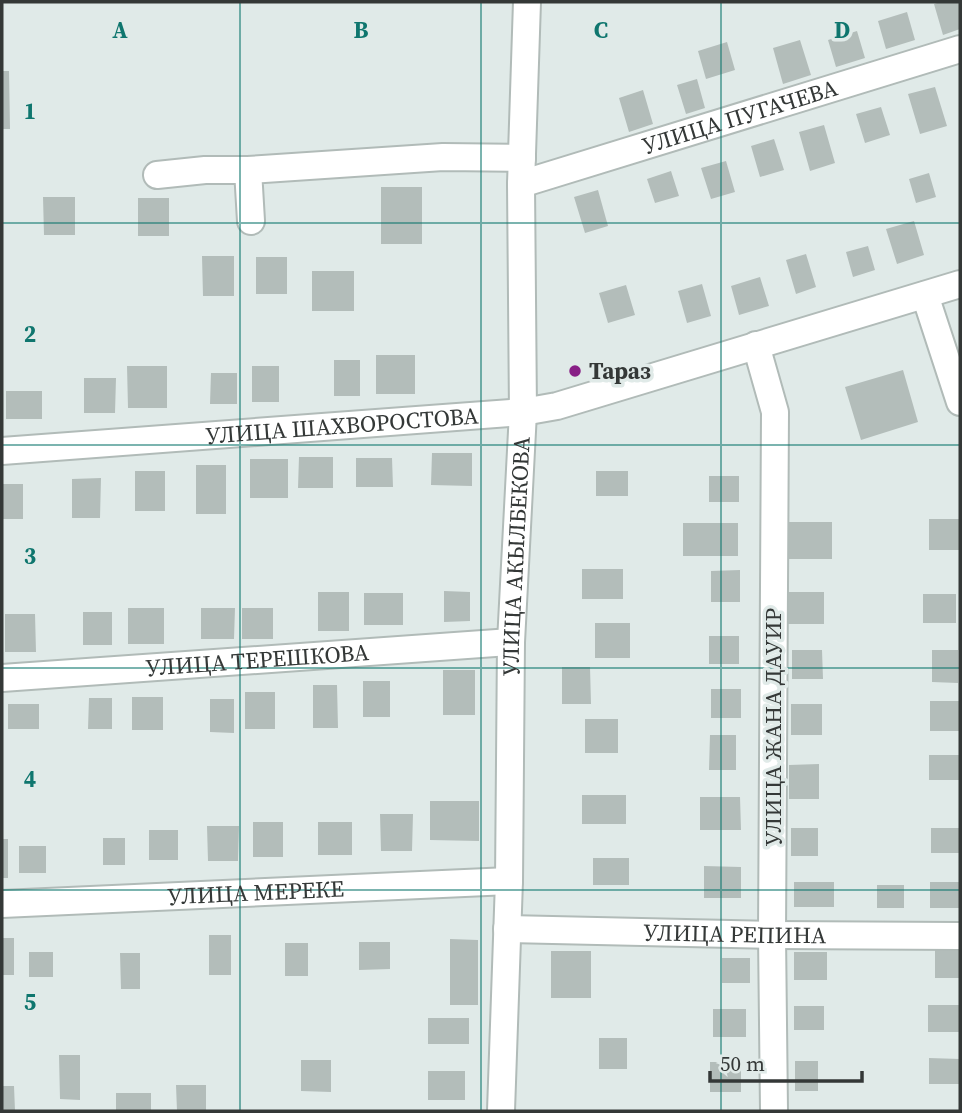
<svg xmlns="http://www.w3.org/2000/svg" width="962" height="1113" viewBox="0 0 962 1113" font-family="'Source Serif 4',serif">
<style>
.building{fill:#b3bdba}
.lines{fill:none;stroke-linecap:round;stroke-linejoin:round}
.minor-casing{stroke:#b1bbb8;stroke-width:30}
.minor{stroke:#fff;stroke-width:26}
.grid{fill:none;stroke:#0f766e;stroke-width:2;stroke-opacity:0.55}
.poi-dot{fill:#881f86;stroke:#e0eae8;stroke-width:2.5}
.labels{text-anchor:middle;stroke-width:7;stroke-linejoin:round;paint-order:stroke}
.street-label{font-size:23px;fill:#343837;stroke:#e0eae8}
.poi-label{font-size:23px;font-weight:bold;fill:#343837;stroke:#e0eae8;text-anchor:start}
.grid-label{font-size:23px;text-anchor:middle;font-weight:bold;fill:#0f766e;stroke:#e0eae8;stroke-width:7;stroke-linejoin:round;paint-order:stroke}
</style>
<rect width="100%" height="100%" fill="#e0eae8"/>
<path class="building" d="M940,2H960V29L943,35L934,4Z
M907,12L915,40L886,49L878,21Z
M857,31L865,58L836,67L828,40Z
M800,40L811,75L783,84L773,48Z
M727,42L735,70L706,79L698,51Z
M2,71H9L10,129H2Z
M697,79L705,108L686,114L677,85Z
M935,87L947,126L920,134L908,94Z
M643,90L653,124L629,132L619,98Z
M881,107L890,135L865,143L856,114Z
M824,125L835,163L810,171L799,132Z
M774,139L784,170L760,177L751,146Z
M726,161L735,192L711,199L701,168Z
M671,171L679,196L655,203L647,179Z
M929,173L936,197L916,203L909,179Z
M381,187H422V244H381Z
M598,190L608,226L585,233L574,197Z
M43,197H75V235H44Z
M138,198H169V236H138Z
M914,221L924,255L897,264L886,229Z
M868,246L875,270L853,277L846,252Z
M806,254L816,287L796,294L786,260Z
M202,256H234V296H203Z
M256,257H287V294H256Z
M312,271H354V311H312Z
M760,277L769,306L739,315L731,286Z
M702,284L711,316L687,323L678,291Z
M626,285L635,315L608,323L599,293Z
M376,355H415V394H376Z
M334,360H360V396H334Z
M127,366H167V408H128Z
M252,366H279V402H252Z
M903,370L918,422L861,440L845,387Z
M211,373H237V404H210Z
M84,378H116L115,413H84Z
M6,391H42V419H6Z
M432,453H472V486L431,485Z
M299,457H333V488H298Z
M356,458H392L393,487H356Z
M250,459H288V498H250Z
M196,465H226V514H196Z
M135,471H165V511H135Z
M596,471H628V496H596Z
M709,476H739V502H709Z
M101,478L100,518H72V479Z
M2,484H23V519H2Z
M929,519H960V550H929Z
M789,522H832V559H789Z
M683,523H738V556H683Z
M582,569H623V599H582Z
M740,570V602H711V571Z
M444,591L470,592V621L444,622Z
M318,592H349V631H318Z
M788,592H824V624H787Z
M364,593H403V625H364Z
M923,594H956V623H923Z
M128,608H164V644H128Z
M201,608H235L234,639H201Z
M242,608H273V639H242Z
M83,612H112V645H83Z
M5,614H35L36,652H5Z
M595,623H630V658H595Z
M709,636H739V664H709Z
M792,650H822L823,679H792Z
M932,650H958V683L932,682Z
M562,667H590L591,704H562Z
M443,670H475V715H443Z
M363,681H390V717H363Z
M313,685H337L338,728H313Z
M711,689H741V718H711Z
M245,692H275V729H245Z
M132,697H163V730H132Z
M89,698H112V729H88Z
M210,699H234V733L210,732Z
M930,701H960V731H930Z
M8,704H39V729H8Z
M791,704H822V735H791Z
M585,719H618V753H585Z
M710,735H736V770H709Z
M929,755H960V780H929Z
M819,764V799H789V765Z
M582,795H626V824H582Z
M700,797H740L741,830H700Z
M430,801H479V841L430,840Z
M380,814H413L412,851H381Z
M253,822H283V857H253Z
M318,822H352V855H318Z
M207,826H239L238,861H208Z
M791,828H818V856H791Z
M931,828H960V853H931Z
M149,830H178V860H149Z
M103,838H125V865H103Z
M2,839H8V878H2Z
M19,846H46V873H19Z
M593,858H629V885H593Z
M704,866L741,867V898H704Z
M794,882H834V907H794Z
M930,882H960V908H930Z
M877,885H904V908H877Z
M209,935H231V975H209Z
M2,938H14V975H2Z
M450,939L478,940V1005H450Z
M359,942H390V969L359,970Z
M285,943H308V976H285Z
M935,950H960V978H935Z
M551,951H591V998H551Z
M29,952H53V977H29Z
M794,952H827V980H794Z
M120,953H140V989H121Z
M722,958H750V983H722Z
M928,1005H959V1032H928Z
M794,1006H824V1030H794Z
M713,1009H746V1037H713Z
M428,1018H469V1044H428Z
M599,1038H627V1069H599Z
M59,1055H80V1100L60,1099Z
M929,1058L960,1059V1084H929Z
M301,1060H331V1092L301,1091Z
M795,1061H818V1091H795Z
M710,1062H741V1092H710Z
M428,1071H465V1100H428Z
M176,1085H206V1111H177Z
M2,1086H14L15,1111H2Z
M116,1093H151V1111H116Z"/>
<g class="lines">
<g class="minor-casing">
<g id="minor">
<path d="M157,175L205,170H248"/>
<path id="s1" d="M521,184L960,49"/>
<path d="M251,221L248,170L443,157L522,158"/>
<path d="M925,295L960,402"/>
<path d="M756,345L775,412L772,935L774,1111"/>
<path id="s2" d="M2,451L523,412L557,406L960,284"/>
<path id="s3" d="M2,678L511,642"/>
<path id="s4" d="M2,904L509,881"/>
<path id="s5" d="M507,929L772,935L960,936"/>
<path id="s6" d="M501,1111L509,881L511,642L523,412L521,184L527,2"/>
</g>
</g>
<use href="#minor" class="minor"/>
</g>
<path class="grid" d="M240,2V1111M481,2V1111M721,2V1111M2,223H960M2,445H960M2,668H960M2,890H960"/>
<circle class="poi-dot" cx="575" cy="371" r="7"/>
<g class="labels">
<g class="street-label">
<text dy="8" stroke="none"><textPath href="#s1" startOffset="229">УЛИЦА ПУГАЧЕВА</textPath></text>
<text dy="8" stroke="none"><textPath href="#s2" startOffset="341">УЛИЦА ШАХВОРОСТОВА</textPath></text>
<text dy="8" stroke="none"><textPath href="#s6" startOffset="555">УЛИЦА АКЫЛБЕКОВА</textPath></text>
<text dy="8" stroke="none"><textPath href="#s3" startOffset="256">УЛИЦА ТЕРЕШКОВА</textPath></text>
<text transform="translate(773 727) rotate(-90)" y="8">УЛИЦА ЖАНА ДАУИР</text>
<text dy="8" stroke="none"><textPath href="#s4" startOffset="254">УЛИЦА МЕРЕКЕ</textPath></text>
<text dy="8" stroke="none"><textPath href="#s5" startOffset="228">УЛИЦА РЕПИНА</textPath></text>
</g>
<g class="poi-label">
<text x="589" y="379">Тараз</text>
</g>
</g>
<g class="grid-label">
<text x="120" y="38">A</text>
<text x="361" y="38">B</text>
<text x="601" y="38">C</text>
<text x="842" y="38">D</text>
<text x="30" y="119">1</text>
<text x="30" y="342">2</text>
<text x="30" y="564">3</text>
<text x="30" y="787">4</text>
<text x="30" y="1010">5</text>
</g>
<rect width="962" height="1113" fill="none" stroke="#343837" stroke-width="7"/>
<path d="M710 1071v10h152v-10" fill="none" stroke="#343837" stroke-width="3.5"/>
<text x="720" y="1071" font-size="21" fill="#343837" stroke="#e0eae8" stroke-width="5" paint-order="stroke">50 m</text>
</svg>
